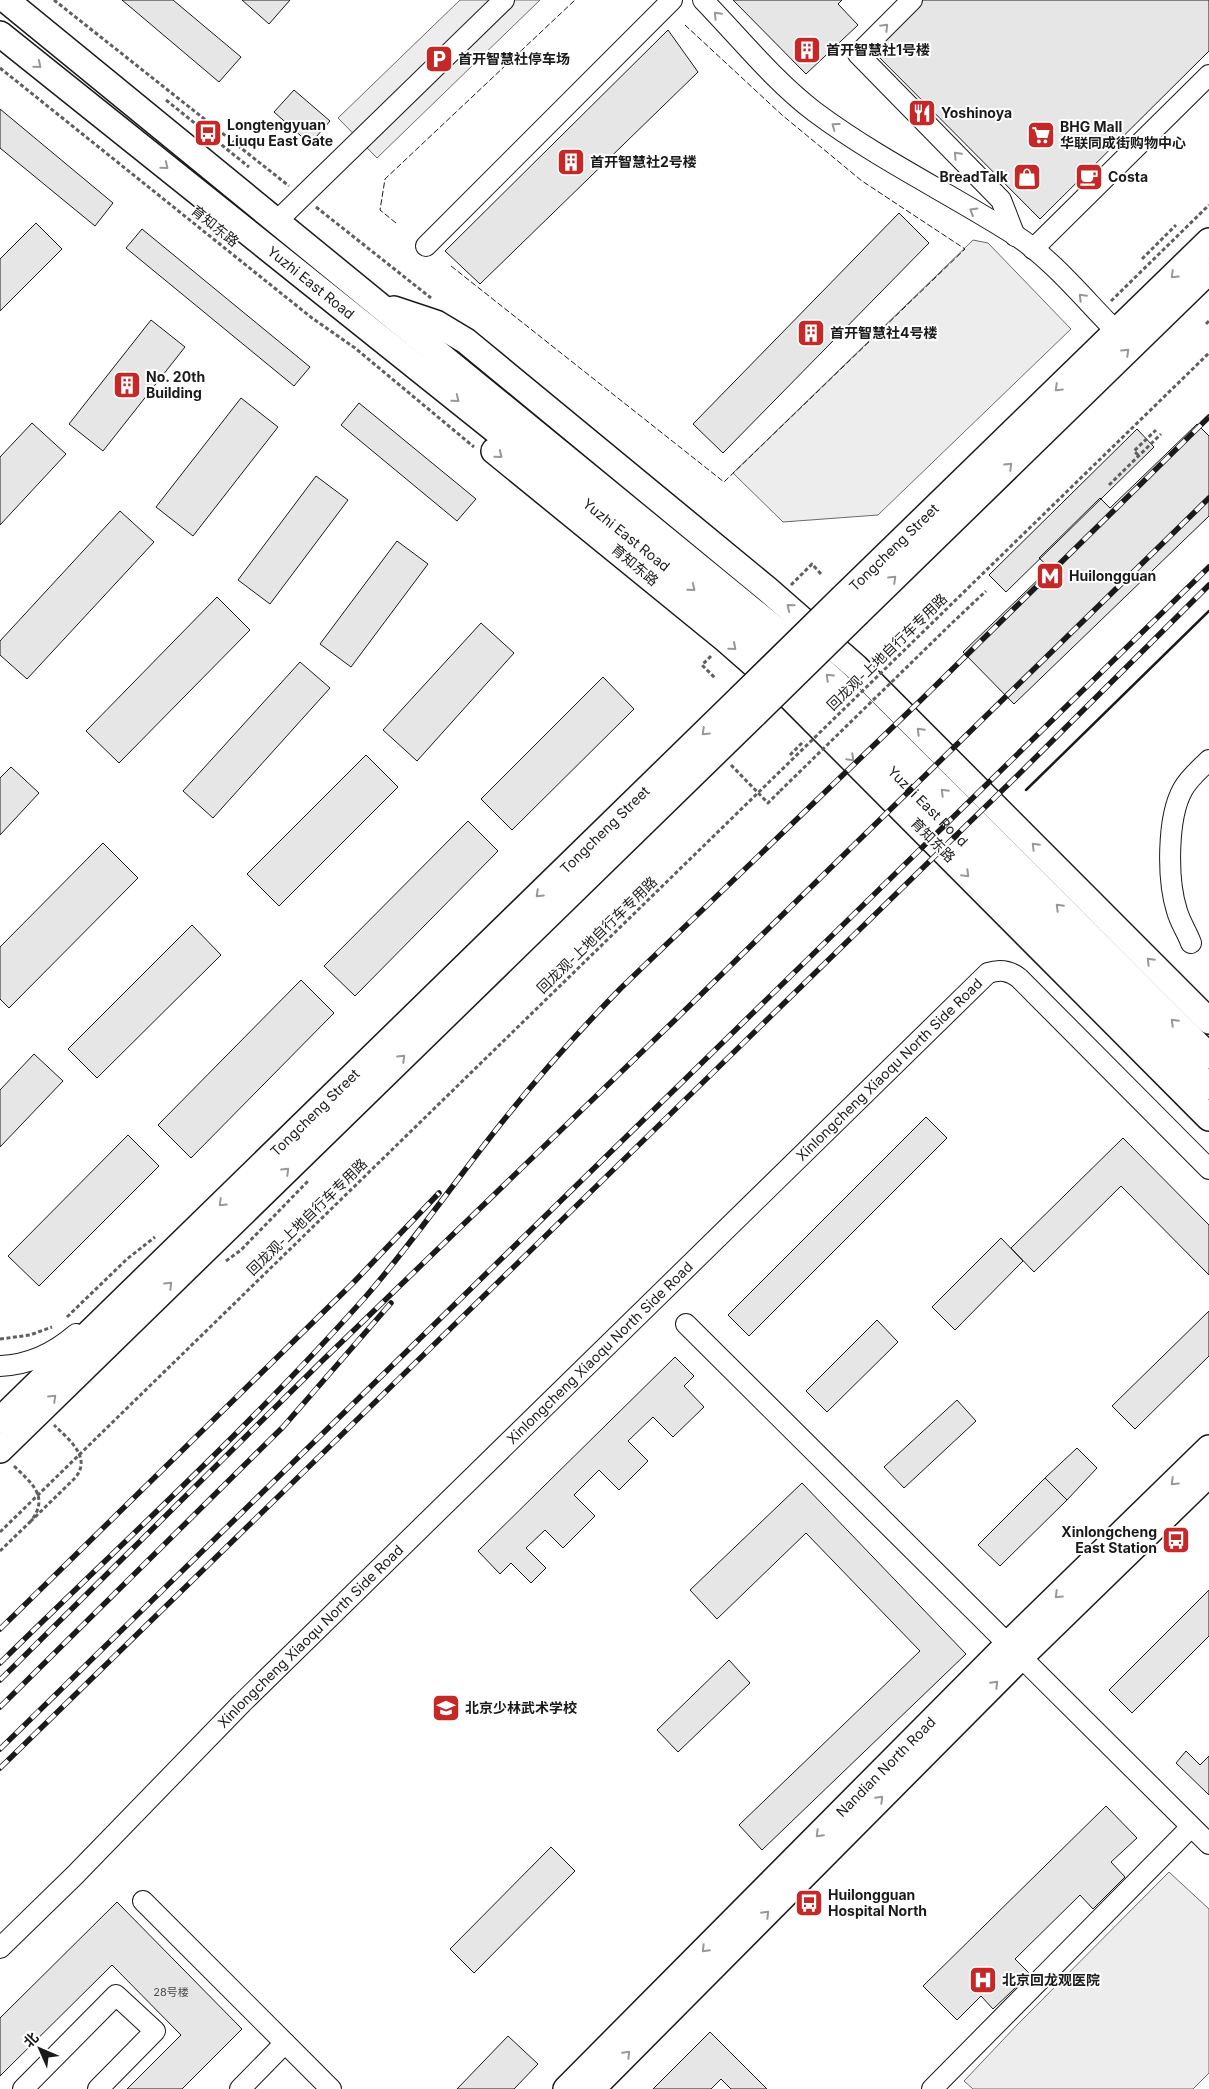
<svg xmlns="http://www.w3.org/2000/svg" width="1209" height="2089" viewBox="0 0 1209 2089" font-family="Inter,'Noto Sans SC',sans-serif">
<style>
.built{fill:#ededed;stroke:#6a6a6a}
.building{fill:#e6e6e6;stroke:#1a1a1a}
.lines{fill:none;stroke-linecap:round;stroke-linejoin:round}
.minor-casing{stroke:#1a1a1a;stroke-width:22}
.major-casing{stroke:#1a1a1a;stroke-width:28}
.path{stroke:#5f5f5f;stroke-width:3;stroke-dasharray:4 2.5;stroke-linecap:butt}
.minor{stroke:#fff;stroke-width:20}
.major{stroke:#fff;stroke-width:25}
.rail-casing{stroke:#1a1a1a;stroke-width:5.5}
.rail{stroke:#fff;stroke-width:4;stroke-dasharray:11;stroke-linecap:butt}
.major-bridge-casing{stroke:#1a1a1a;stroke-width:28;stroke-linecap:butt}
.path-bridge{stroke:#5f5f5f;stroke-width:3;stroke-dasharray:4 2.5;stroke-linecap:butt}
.major-bridge{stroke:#fff;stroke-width:25}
.fence{stroke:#1a1a1a;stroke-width:1;stroke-dasharray:6 2.5;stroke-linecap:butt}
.wall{stroke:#1a1a1a;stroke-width:2.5}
.oneway{stroke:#989898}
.labels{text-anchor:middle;stroke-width:4;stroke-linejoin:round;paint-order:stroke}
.number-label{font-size:11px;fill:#4d4d4d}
.poi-label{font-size:14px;font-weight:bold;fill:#1a1a1a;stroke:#fff;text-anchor:start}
.street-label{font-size:14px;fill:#1a1a1a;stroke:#fff}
</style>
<rect width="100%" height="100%" fill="#fff"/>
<path class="built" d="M460,0H540L377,158L338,118Z
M973,240L988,243L1071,329L878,515L783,522L733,473Z
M1169,1872L1209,1909V2073L1193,2089H973L964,2081L1018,2024Z"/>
<path class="building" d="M122,0H173L241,57L219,82Z
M242,0H290L269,24Z
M733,0H842L838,4L858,25L806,74Z
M920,0H1209V51L1040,219L871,49Z
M668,30L698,72L480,284L445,251Z
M294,90L330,121L310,144L274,112Z
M0,109L113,203L95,226L0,148Z
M899,213L929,243L723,453L693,424Z
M36,223L62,249L0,311V259Z
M142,229L310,367L294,386L126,248Z
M151,320L185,347L103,451L69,424Z
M241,398L278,427L193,536L156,507Z
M359,403L476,499L457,521L341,425Z
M32,423L66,454L0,525V457Z
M1197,424L1209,436V516L1014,704L963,652L1050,568L1039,558L1100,498L1110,508Z
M1137,429L1154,447L1006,592L989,575Z
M316,476L348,500L270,604L238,580Z
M120,511L154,542L27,679L0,655V641Z
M397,541L428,564L351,667L320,644Z
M217,597L250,630L119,763L86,731Z
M481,623L514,653L417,761L383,730Z
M300,662L330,688L213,818L183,791Z
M603,677L634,709L512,830L481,799Z
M366,755L398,787L279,906L247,874Z
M11,767L39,793L0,835V778Z
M468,821L498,851L355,996L324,966Z
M103,843L138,878L9,1008L0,999V947Z
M192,925L221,955L97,1078L68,1049Z
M301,980L334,1013L191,1158L158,1125Z
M34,1054L63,1081L0,1147V1090Z
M926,1117L947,1138L749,1336L728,1315Z
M128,1135L159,1166L39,1286L8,1256Z
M1123,1138L1209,1225V1275L1121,1186L1034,1272L1011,1248Z
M1001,1238L1023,1261L955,1330L932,1307Z
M1209,1311V1356L1135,1429L1112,1406Z
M877,1320L898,1342L827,1412L806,1391Z
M675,1357L694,1376L684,1386L704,1407L673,1437L653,1417L628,1441L648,1461L619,1490L599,1470L574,1495L595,1516L563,1548L545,1530L526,1548L546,1568L531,1583L511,1563L500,1574L478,1551Z
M957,1400L976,1421L904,1488L884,1467Z
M1077,1448L1097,1468L1067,1500L1045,1478Z
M1045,1478L1067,1500L1000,1566L978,1545Z
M802,1483L966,1654L762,1850L739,1825L920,1651L806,1533L717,1619L690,1590Z
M1209,1590V1636L1132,1713L1109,1690Z
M729,1660L750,1683L678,1752L657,1730Z
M1186,1751L1200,1765L1209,1756V1795L1176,1763Z
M1106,1806L1137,1838L1111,1862L1125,1877L1093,1909L1080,1895L1015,1959L1030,1974L993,2009L981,1996L957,2020L923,1986Z
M551,1847L575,1871L474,1973L450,1949Z
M117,1902L242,2029L182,2089H127L181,2035L112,1965L0,2076V2018Z
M710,2032L767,2089H731L721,2079L711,2089H653Z
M508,2036L538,2064L514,2089H457Z"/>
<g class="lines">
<g class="minor-casing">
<g id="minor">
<path d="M703,0C739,37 774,81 815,112C878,159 949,193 1015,235C1053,260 1084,299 1116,331"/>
<path d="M912,0L858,54L1001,200L1015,236"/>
<path d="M277,221L504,0"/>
<path d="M426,246L672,0"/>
<path d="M1033,249L1209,75"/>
<path d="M1191,943C1187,932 1180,922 1177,911C1167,880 1167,817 1183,789C1189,778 1200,769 1209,760"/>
<path d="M686,1324L1209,1844"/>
<path d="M0,1366C29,1365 54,1353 76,1334"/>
<path d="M143,1901L331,2089"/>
<path id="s1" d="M0,1948L75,1875L242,1703L988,973C1000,969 1009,970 1019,978L1209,1169"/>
<path d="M23,2089L116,1995L155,2031L98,2089"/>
<path d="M240,2089L285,2043"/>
<path d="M932,2089L1191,1827"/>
</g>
</g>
<g class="major-casing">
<g id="major">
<path d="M6,0L785,637L838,685L1209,1056"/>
<path id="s2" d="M0,34L705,598L771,653L822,701L1209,1087"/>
<path d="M394,309L436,323L466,341L767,589L856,667L1209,1021"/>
<path d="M494,451L726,640L783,690L1209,1118"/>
<path id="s3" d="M843,597L1209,241"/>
<path d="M858,613L1209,271"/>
<path id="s4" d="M0,1420L740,698"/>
<path d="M0,1450L755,714"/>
<path id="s5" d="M566,2089L1008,1644L1209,1448"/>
<path d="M592,2089L1021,1657L1209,1474"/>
</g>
</g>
<path class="path" d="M54,0L289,186
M0,68L312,318L355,348L474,447
M166,100L249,167
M316,207L431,298
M1142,259L1176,225
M1111,301L1209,205
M1206,324L1209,321
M1138,455L1134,451L1156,430
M1109,485L1161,434
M791,585L812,564L821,574
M952,623L986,591
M711,656L702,665L715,678
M876,660L898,639
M790,755L804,741
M731,765L768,803L780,791
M226,1261L241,1250L309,1180
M67,1317L127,1259L155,1237
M0,1339L30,1335L52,1327
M14,1466C31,1483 50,1496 31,1521L75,1478C93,1457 67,1438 54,1425
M0,1551L31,1521"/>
<use href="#minor" class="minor"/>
<use href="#major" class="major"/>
<g class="rail-casing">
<path id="rail" d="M0,1629L353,1283L439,1193
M0,1663C124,1541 253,1424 368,1294C417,1237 460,1174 507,1116C543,1071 581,1029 621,988L922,699L1209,417
M0,1680L323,1360L677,1018L1209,498
M0,1707L283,1427L391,1303
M0,1749L1209,567
M0,1768L1018,775L1209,585"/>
</g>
<use href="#rail" class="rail"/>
<g class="major-bridge-casing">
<path id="major-bridge" d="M740,698L843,597
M755,714L858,613"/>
</g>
<path class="path-bridge" d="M780,791L952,623
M0,1532L1209,353"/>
<use href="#major-bridge" class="major-bridge"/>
<path class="fence" d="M396,223L380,210L385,179L575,0
M451,266L724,482L965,249L862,181L782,115L685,25"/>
<path class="wall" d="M1026,790L1209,611"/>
</g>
<defs><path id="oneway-chevron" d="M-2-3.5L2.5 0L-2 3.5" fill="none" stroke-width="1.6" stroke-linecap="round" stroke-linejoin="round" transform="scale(1.25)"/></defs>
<g class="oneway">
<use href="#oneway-chevron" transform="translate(717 15) rotate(-134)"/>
<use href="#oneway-chevron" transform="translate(885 27) rotate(-45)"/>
<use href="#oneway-chevron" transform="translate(38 65) rotate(39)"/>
<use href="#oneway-chevron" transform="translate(835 126) rotate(-144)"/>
<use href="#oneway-chevron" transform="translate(957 155) rotate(-134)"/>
<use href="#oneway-chevron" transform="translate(165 166) rotate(39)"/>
<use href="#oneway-chevron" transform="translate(973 211) rotate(-149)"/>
<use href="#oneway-chevron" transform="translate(1174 275) rotate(136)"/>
<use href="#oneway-chevron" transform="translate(1082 297) rotate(-135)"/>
<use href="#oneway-chevron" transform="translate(1126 352) rotate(-44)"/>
<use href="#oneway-chevron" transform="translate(1058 388) rotate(136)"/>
<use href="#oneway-chevron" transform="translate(456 399) rotate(39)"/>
<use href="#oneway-chevron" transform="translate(499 455) rotate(39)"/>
<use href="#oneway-chevron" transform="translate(1009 466) rotate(-44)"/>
<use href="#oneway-chevron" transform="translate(893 579) rotate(-44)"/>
<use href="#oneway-chevron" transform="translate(692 588) rotate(39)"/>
<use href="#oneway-chevron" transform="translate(790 607) rotate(-140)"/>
<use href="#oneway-chevron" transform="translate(733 647) rotate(41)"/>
<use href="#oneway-chevron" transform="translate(829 677) rotate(-136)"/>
<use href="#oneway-chevron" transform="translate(920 731) rotate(-135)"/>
<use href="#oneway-chevron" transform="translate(705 732) rotate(136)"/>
<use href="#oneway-chevron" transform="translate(851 758) rotate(45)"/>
<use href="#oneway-chevron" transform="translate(944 792) rotate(-135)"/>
<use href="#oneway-chevron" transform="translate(1035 846) rotate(-135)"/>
<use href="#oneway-chevron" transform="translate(966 874) rotate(45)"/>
<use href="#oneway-chevron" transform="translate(539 894) rotate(136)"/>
<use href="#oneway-chevron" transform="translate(1059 907) rotate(-135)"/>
<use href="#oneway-chevron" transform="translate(1150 961) rotate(-135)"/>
<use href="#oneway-chevron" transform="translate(1174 1022) rotate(-135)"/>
<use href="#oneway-chevron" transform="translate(402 1058) rotate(-44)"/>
<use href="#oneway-chevron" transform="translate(286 1171) rotate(-44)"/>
<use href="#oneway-chevron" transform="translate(222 1203) rotate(136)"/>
<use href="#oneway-chevron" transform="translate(169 1285) rotate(-44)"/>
<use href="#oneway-chevron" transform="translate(53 1398) rotate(-44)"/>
<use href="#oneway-chevron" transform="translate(1174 1482) rotate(136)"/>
<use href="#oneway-chevron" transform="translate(1058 1595) rotate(136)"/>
<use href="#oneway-chevron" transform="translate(995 1684) rotate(-45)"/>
<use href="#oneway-chevron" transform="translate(880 1799) rotate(-45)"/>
<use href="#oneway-chevron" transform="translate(819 1834) rotate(135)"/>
<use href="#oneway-chevron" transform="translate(766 1914) rotate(-45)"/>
<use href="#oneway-chevron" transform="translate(705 1949) rotate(135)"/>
<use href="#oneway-chevron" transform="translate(627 2054) rotate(-45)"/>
</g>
<defs>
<g id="building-square" transform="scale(1.4375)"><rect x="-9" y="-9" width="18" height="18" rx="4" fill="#c62828" stroke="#fff"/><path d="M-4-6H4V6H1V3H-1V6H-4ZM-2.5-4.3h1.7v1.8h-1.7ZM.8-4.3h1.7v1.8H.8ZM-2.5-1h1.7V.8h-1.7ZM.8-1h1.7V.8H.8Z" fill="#fff"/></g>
<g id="parking-square" transform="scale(1.4375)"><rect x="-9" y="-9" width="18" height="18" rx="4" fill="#c62828" stroke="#fff"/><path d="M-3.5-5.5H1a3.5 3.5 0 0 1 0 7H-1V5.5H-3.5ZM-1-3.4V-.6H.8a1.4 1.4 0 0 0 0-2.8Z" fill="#fff"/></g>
<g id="restaurant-square" transform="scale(1.4375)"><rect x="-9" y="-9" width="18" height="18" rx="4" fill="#c62828" stroke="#fff"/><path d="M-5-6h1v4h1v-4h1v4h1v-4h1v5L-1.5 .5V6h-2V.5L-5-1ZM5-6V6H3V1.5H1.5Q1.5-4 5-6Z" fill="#fff"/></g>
<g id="bus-square" transform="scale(1.4375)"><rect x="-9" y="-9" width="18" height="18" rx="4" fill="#c62828" stroke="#fff"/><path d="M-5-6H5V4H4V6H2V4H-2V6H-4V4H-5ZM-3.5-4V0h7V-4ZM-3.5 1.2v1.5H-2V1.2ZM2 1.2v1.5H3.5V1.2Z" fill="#fff"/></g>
<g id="supermarket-square" transform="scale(1.4375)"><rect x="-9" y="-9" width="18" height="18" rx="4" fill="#c62828" stroke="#fff"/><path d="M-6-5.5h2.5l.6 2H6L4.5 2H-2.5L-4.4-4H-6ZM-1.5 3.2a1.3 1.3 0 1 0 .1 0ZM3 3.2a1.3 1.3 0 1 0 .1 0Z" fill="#fff"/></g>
<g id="shop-square" transform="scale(1.4375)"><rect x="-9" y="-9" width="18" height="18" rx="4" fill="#c62828" stroke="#fff"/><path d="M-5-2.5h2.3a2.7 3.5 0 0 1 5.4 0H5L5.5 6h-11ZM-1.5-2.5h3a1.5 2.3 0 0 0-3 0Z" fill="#fff"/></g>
<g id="cafe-square" transform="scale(1.4375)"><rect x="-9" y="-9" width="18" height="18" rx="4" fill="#c62828" stroke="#fff"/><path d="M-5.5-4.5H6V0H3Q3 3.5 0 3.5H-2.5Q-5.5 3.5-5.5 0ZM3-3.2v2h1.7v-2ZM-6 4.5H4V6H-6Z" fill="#fff"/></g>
<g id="metro-square" transform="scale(1.4375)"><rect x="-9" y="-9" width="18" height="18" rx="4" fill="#c62828" stroke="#fff"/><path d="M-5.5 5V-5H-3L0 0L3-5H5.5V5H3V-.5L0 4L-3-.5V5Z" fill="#fff"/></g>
<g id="school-square" transform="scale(1.4375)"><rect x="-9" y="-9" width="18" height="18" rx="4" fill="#c62828" stroke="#fff"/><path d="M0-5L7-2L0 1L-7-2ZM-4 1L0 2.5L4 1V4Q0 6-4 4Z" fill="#fff"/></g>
<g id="hospital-square" transform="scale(1.4375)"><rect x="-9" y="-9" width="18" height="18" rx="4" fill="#c62828" stroke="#fff"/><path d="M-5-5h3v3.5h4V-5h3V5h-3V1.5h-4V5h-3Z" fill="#fff"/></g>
</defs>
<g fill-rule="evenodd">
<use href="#building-square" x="807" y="50"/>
<use href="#parking-square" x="439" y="59"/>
<use href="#restaurant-square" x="922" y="113"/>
<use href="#bus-square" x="208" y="133"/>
<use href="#supermarket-square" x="1041" y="135"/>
<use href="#building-square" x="571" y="162"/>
<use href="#shop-square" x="1027" y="177"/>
<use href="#cafe-square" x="1089" y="177"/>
<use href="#building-square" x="811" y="333"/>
<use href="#building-square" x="127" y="385"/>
<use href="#metro-square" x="1050" y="576"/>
<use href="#bus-square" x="1176" y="1540"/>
<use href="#school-square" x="446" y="1708"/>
<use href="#bus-square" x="809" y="1903"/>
<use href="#hospital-square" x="983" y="1980"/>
</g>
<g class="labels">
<g class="number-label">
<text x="171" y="1996">28号楼</text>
</g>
<g class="poi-label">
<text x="826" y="55">首开智慧社1号楼</text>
<text x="458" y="64">首开智慧社停车场</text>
<text x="941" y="118">Yoshinoya</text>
<text x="227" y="130">Longtengyuan<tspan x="227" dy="16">Liuqu East Gate</tspan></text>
<text x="1060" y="132">BHG Mall<tspan x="1060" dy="16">华联同成街购物中心</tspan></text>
<text x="590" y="167">首开智慧社2号楼</text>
<text x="1008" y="182" text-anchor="end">BreadTalk</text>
<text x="1108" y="182">Costa</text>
<text x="830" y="338">首开智慧社4号楼</text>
<text x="146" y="382">No. 20th<tspan x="146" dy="16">Building</tspan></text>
<text x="1069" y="581">Huilongguan</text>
<text x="1157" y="1537" text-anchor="end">Xinlongcheng<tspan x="1157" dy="16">East Station</tspan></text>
<text x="465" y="1713">北京少林武术学校</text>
<text x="828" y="1900">Huilongguan<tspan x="828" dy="16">Hospital North</tspan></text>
<text x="1002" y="1985">北京回龙观医院</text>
</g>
<g class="street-label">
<text transform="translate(215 226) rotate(39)" y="5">育知东路</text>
<text dy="5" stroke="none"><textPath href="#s2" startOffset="398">Yuzhi East Road</textPath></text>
<text dy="5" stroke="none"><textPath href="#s2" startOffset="802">Yuzhi East Road</textPath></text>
<text dy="5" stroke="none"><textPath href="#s3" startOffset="71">Tongcheng Street</textPath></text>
<text transform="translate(635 565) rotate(40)" y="5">育知东路</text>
<text transform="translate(887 652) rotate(-44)" y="5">回龙观-上地自行车专用路</text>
<text dy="5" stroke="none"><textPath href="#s2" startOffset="1208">Yuzhi East Road</textPath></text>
<text dy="5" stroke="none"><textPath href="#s4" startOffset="845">Tongcheng Street</textPath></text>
<text transform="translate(933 840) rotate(45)" y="5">育知东路</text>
<text transform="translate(597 935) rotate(-44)" y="5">回龙观-上地自行车专用路</text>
<text dy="5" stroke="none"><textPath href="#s1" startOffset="1250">Xinlongcheng Xiaoqu North Side Road</textPath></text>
<text dy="5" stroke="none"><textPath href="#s4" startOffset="440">Tongcheng Street</textPath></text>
<text transform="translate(307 1217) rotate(-44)" y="5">回龙观-上地自行车专用路</text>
<text dy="5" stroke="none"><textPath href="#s1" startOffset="845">Xinlongcheng Xiaoqu North Side Road</textPath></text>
<text dy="5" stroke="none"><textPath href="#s1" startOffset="440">Xinlongcheng Xiaoqu North Side Road</textPath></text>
<text dy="5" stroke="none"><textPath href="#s5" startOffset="454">Nandian North Road</textPath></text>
</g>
</g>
<g transform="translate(40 2049) rotate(315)" stroke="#ffffff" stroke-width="4" paint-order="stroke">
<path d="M0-4L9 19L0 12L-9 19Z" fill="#1a1a1a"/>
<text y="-8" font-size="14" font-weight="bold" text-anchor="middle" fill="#1a1a1a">北</text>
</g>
</svg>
